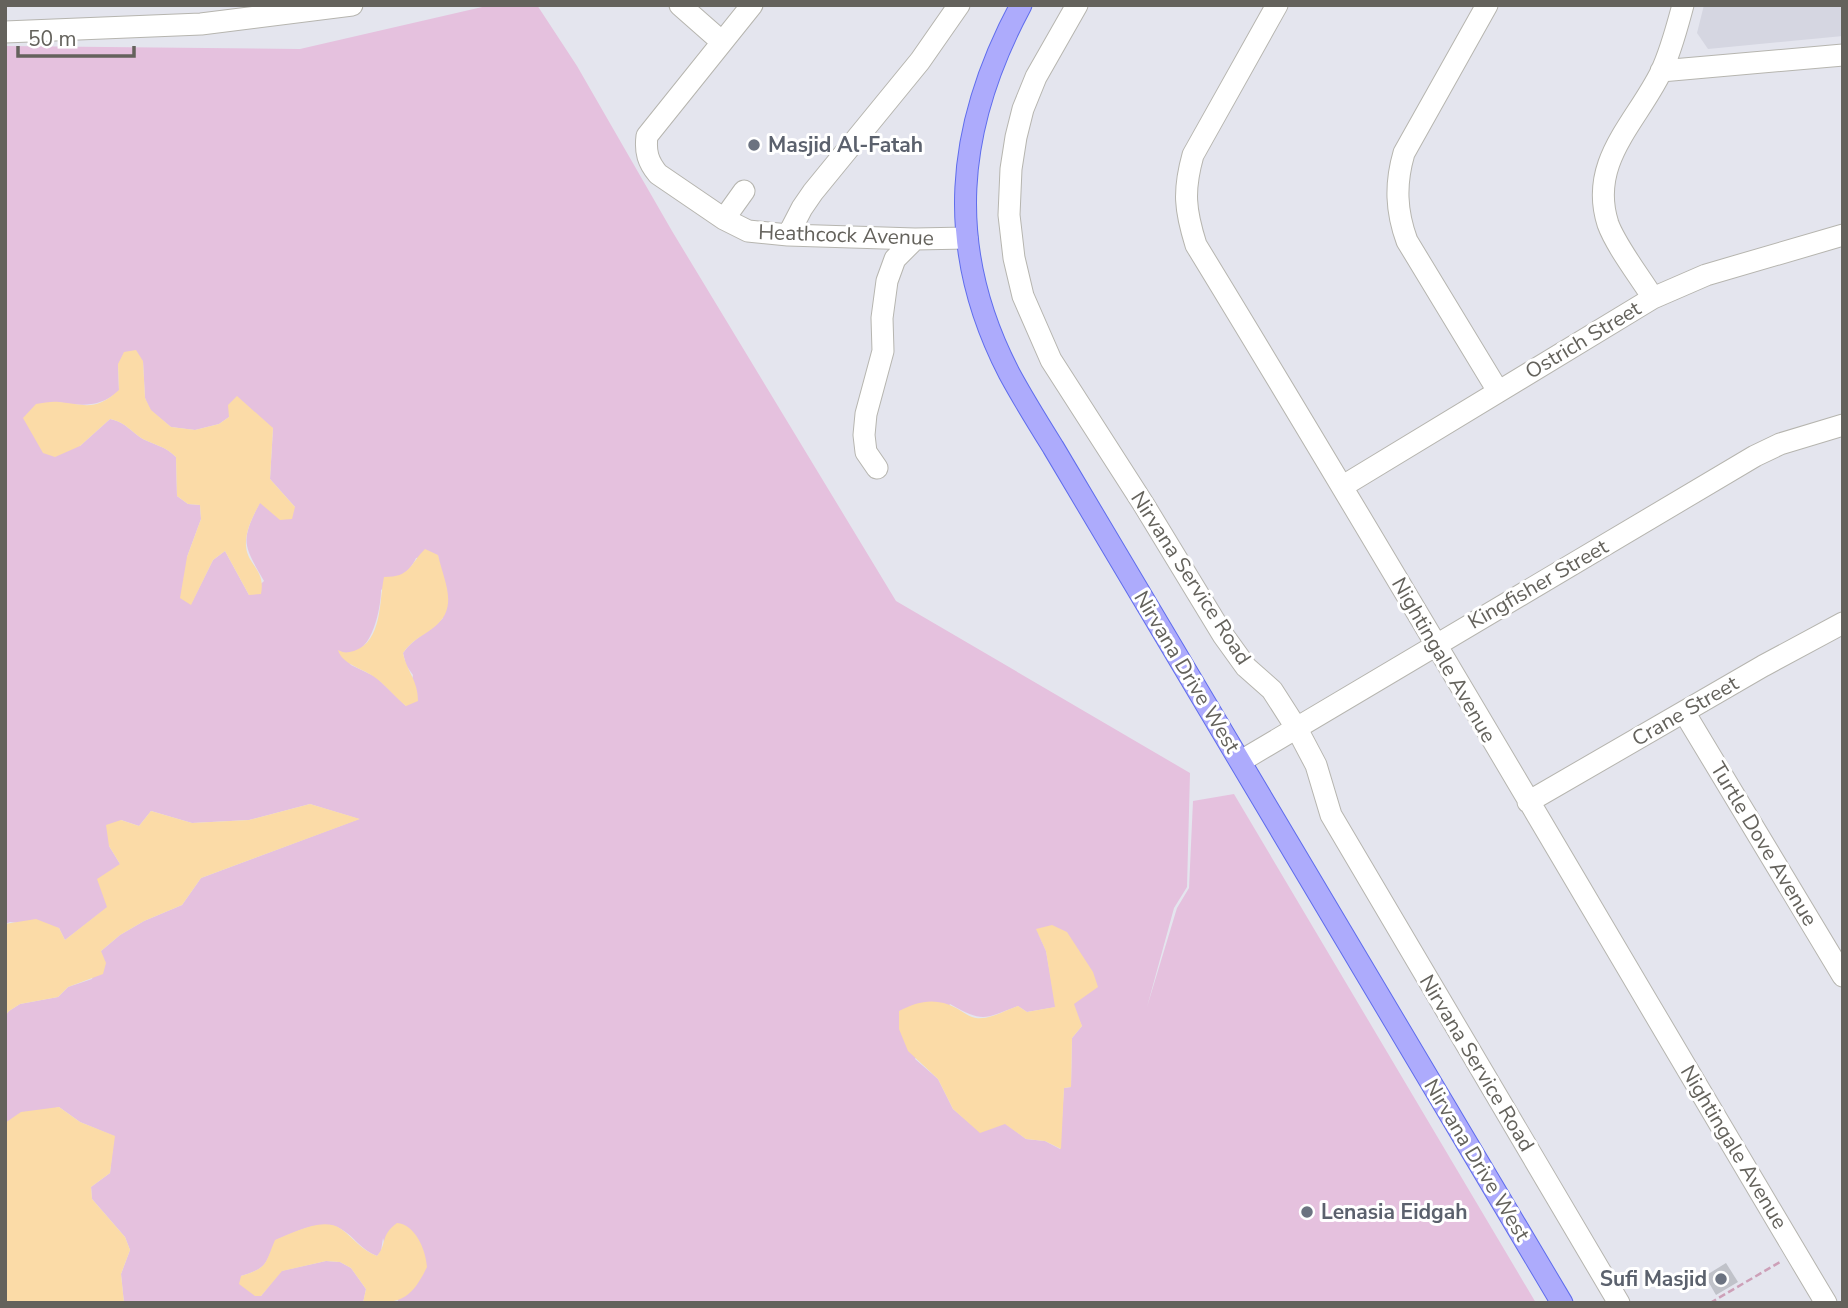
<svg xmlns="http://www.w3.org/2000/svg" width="1848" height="1308" viewBox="0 0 1848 1308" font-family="'Nunito Sans',sans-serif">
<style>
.education{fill:#d5d6e1}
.green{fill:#e5c1de;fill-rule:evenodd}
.water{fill:#fbdba7}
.building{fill:#c0c2c9}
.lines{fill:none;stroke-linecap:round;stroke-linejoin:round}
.minor-casing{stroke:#b6b5af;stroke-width:23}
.major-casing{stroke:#5f6dec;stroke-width:23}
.path{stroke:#cda0b8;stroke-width:2.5;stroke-dasharray:7 3.5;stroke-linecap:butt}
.minor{stroke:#fff;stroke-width:21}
.major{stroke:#adabfc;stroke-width:21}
.worship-dot{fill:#6b7280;stroke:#fff;stroke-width:2.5}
.labels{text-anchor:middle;stroke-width:6;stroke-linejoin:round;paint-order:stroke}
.worship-label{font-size:21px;font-weight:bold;fill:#5b616d;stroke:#fff;text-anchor:start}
.street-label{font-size:21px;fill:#64625c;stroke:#fff}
</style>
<rect width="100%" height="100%" fill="#e4e5ee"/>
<path class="education" d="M1704,5H1843V36L1708,49L1697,33Z"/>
<path class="green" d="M491,5H537L577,66L672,231L896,601L1190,773L1187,887L1174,908L1147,1007L1177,908L1189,888L1193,801L1234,794L1536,1303H396L398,1301L383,1238L381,1251L377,1256C360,1249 355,1237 341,1229C321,1218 294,1233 276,1240C265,1264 268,1268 241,1276L261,1296L281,1271L326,1261L340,1262L351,1268L366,1289L363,1303H124L121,1274L130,1250L125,1237L92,1199L91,1187L110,1173L114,1136L80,1122L59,1107L5,1123V1016L9,1011L20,1004L58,997L68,987L92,979L101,951L120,935L144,921L182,905L201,878L359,819L310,804L249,820L192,823L151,811L139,826L121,820L109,846L120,864L108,907L65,940L59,928L10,922L5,924V46L300,49ZM143,361L145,398L150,410L171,427L195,430L219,424L229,417L273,428L270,479L295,507L260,502C240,542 243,544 264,581L249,595L225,551L213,560L191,604L187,557L201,519L200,505L188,504L177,496L176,457C166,447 158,446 145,440C131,433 128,423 110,419L80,446L57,402C81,406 99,408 119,391L118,364ZM438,555L443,618C431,632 414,637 403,653L406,665L413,675L406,706L376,677L351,665L339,651C370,665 381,610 381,590C395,579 409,574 416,558ZM1036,929L1082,1026L1072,1038L1071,1087L1064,1088L1060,1149L1045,1141L1026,1139L1005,1123L980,1132L953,1109L938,1079L915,1059L950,1004C984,1023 983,1019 1018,1006L1027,1012L1056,1007L1046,951Z"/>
<path class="water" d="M136,350L143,361L145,398L151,410L171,427L195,430L219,424L229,417L228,405L237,396L273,428L270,479L295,507L292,519L280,520L260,503C253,516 245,531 246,546C247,565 266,569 261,594L249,595L225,551L213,560L191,605L180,598L187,557L201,519L200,505L188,504L177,496L176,457C166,447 158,446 145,440C131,433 128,423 110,419L80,446L55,457L43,453L23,418L36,404C44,403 52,401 59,402C86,405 96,411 119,390L118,364L124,352Z
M425,549L438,555C444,582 460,608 433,628C421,637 412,640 403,653C407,672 418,680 418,701L406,706C395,697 385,684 373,676C361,668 342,664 338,650C343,653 347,653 354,651C383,641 379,600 384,577C411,577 409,565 425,549Z
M310,804L360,819L201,878L182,905L144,921L120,935L101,951L106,963L103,974L68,987L58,997L20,1004L9,1011L5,1016V924L36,919L59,928L65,940L107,907L97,879L120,864L109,846L106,825L121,820L139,826L151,811L192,823L249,820Z
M1052,925L1067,932L1093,972L1098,987L1074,1004L1082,1026L1072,1038L1071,1087L1064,1088L1061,1149L1045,1141L1026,1139L1005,1124L980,1133L953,1109L938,1079L908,1051L899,1029V1011C918,1001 936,997 956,1008C962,1011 969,1017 976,1018C989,1020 1006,1010 1018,1006L1027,1012L1055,1007L1046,951L1036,929Z
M59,1107L80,1122L115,1136L110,1173L91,1187L92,1199L125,1237L130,1250L121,1274L124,1303H5V1123L21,1112Z
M397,1223C415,1224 426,1250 427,1267C410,1302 399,1303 363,1303L366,1289L351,1268L340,1262L326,1261L282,1271L261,1296H255L239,1284L241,1276C268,1268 265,1264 275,1240C293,1233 323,1216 341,1229C354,1238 361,1250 377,1256C387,1245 380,1235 397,1223Z"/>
<path class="building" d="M1726,1263L1738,1282L1716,1295L1705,1276Z"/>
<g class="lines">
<g class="minor-casing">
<path id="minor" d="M680,5L722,42
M752,5L647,136C645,152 648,162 658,174L724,219L748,231L788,235L915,239L967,238
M1077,5L1036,77L1023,109L1016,137L1011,169L1009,215L1014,258L1023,296L1051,360L1144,505L1223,635L1246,667L1272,690L1297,729L1316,765L1331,815L1619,1303
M1277,5L1193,155C1183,191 1185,210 1196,245C1410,595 1616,951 1826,1303
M1487,5L1404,153C1395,184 1396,211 1407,241L1498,391
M5,32L201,24L352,5
M1661,71L1843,55
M724,219L744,191
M788,235L802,208L813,192L920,61L959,5
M1653,298C1640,277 1616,246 1608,224C1588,162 1636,123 1661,72C1671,51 1677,27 1683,5
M877,468L866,452L864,435L866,414L883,351L882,318L887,281L895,259L915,239
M1343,486L1653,298L1706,275L1843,235
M1684,712L1843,976
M1241,761L1755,456L1780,444L1843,425
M1528,802L1763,666L1843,623"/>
</g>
<g class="major-casing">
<path id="major" d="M1021,5C955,128 944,247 1009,373C1023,399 1038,423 1053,447L1562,1303"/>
</g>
<path class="path" d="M1710,1303L1780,1262"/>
<use href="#minor" class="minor"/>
<use href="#major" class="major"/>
</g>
<g class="worship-dot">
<circle cx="754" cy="145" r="7"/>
<circle cx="1307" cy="1212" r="7"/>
<circle cx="1721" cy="1279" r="7"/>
</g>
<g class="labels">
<g class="worship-label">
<text x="768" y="152">Masjid Al-Fatah</text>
<text x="1321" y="1219">Lenasia Eidgah</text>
<text x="1707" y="1286" text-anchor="end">Sufi Masjid</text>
</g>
<g class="street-label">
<text transform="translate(846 235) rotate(2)" y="7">Heathcock Avenue</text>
<text transform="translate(1583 340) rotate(-31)" y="7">Ostrich Street</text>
<text transform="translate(1191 578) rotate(57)" y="7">Nirvana Service Road</text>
<text transform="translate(1538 584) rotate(-30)" y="7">Kingfisher Street</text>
<text transform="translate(1444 660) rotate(60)" y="7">Nightingale Avenue</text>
<text transform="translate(1187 672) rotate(59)" y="7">Nirvana Drive West</text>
<text transform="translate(1685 711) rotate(-30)" y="7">Crane Street</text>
<text transform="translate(1764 844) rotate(59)" y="7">Turtle Dove Avenue</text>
<text transform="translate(1477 1063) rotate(59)" y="7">Nirvana Service Road</text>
<text transform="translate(1734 1147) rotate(59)" y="7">Nightingale Avenue</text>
<text transform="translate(1477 1160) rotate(59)" y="7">Nirvana Drive West</text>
</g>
</g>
<rect width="1848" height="1308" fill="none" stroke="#64625c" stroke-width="14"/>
<path d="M18 46v10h116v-10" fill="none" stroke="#64625c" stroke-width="3.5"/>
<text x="28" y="46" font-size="21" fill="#64625c" stroke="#ffffff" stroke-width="5" paint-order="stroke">50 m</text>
</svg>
